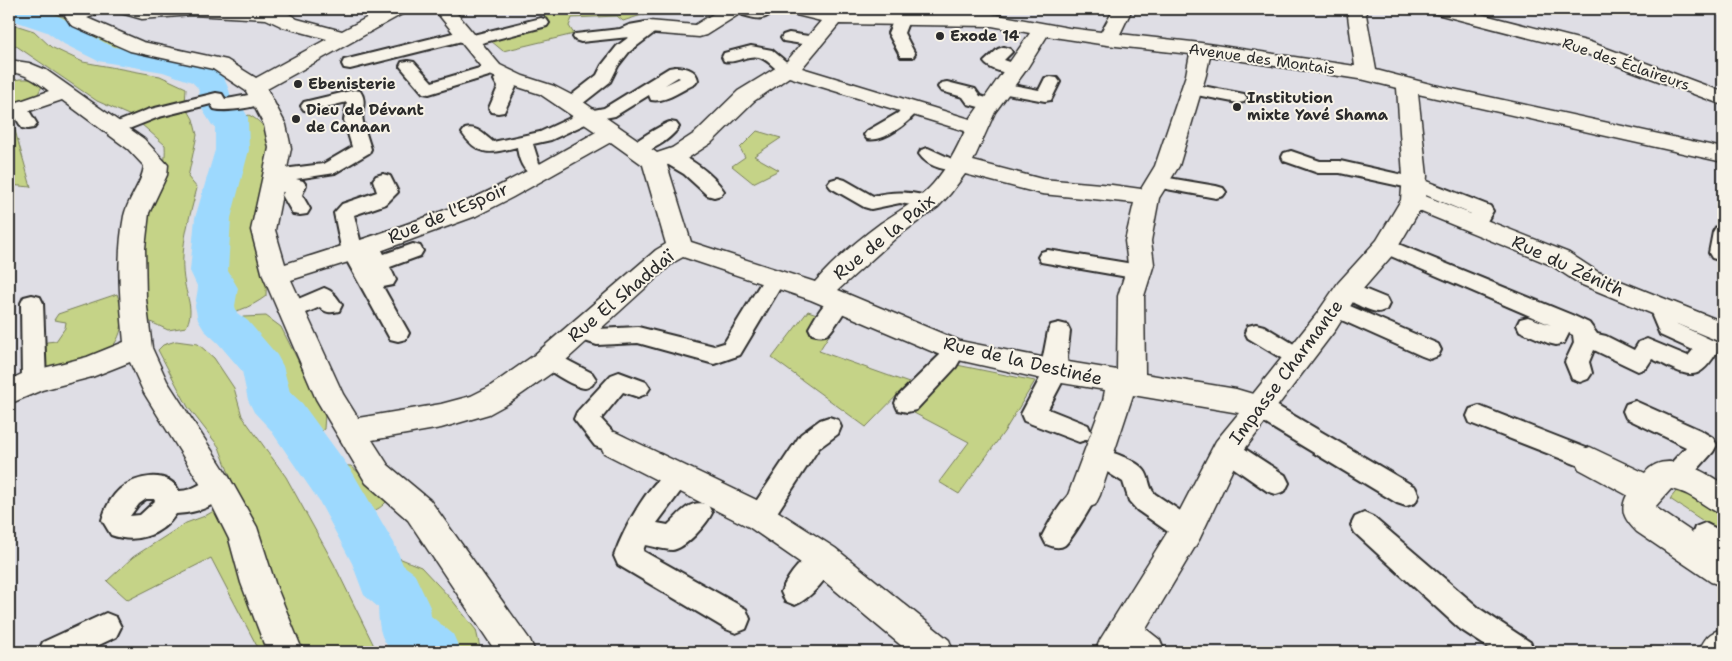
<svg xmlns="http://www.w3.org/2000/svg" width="1732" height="661" viewBox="0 0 1732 661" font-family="'Shantell Sans',sans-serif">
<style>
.green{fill:#c5d387;stroke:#787f59}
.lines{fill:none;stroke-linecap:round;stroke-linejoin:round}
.canal{fill:#9dd9fe;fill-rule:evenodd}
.service-casing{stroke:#2b2b2b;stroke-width:4}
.minor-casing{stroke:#2b2b2b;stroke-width:3}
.service{fill:#f7f3e8;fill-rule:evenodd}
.minor{fill:#f7f3e8;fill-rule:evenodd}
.poi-dot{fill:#2b2b2b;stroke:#f7f3e8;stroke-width:2}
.labels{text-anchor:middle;stroke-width:4;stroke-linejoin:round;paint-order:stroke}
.far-poi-label{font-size:15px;font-weight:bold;fill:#2b2b2b;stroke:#f7f3e8;text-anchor:start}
.far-street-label{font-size:15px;fill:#2b2b2b;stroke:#f7f3e8}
.street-label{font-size:18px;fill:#2b2b2b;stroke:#f7f3e8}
</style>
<rect width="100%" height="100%" fill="#dfdee5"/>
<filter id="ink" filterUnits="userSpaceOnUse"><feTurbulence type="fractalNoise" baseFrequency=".02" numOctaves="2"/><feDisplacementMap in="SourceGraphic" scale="10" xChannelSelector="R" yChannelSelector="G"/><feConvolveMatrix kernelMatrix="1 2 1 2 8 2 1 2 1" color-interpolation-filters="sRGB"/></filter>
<g filter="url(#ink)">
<path class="green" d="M9,9H50L58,15L69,19L88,18L92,21L88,32L95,36L112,39L143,52L142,58C115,66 87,55 65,39C62,37 60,33 56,31C42,23 24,19 9,14Z
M537,9H653L650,10L651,12L623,21L617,16L572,18L569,26L574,34L503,51L485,36L541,20L545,16L543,13Z
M9,23L34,31L51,47L83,62L160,76L186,88L185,105L193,119L197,135L188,177L197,188C189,220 178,252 185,285C188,300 194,312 186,327L168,330L144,319C143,286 140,251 147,219C154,192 167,174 165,145L133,117L97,101L9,41Z
M20,79H37L42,86L36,98L9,108V81Z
M249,115C267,125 267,132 270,151L266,296C250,308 232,315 212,313C194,266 216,213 226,166C229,150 228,136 234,121Z
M12,120L31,187L9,185V121Z
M757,131L781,138L754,156L779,170L753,183L732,166L745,157L740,148Z
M117,294C127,320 123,349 93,359C79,364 62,365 47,369L38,361V349L47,342L56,341L65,328L66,322L54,320L58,314Z
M808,311L838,321L819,351L909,383L866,427L772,358Z
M266,316L281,327L325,414L324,429L305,444L291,443L283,425L278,402L262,387L227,329L243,317Z
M176,341L198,344L214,358L234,388L242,416L286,477L334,564L377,652H260L211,558L128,600L107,581L133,557L186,523L205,516L238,497L219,447L188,407L158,350L163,345Z
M957,365L1035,381L1004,432L959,494L939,482L969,442L912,412Z
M330,465L351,466L382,493L386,502C364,527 336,497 319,480Z
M1682,484L1723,512V534L1670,499Z
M399,558L421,567L452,600L476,630L481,652H433L417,633L385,580L383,571L387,562Z"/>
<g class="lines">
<path class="canal" d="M9,9C17,9 27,8 36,9C65,13 88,37 115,47C123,49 133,50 142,51C162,54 195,58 213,68C227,76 230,93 234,108L244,110L248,117L249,150L231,218L228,271L238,288L235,306L237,313L248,321L277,355L283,366L290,392L302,403L353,473L394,543L403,565L414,573L430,607L431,616L453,634L461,652H394C379,640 379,625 378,607L364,595L352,563L319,501L270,429L254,412L248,400L242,371L218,343L204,330L198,320L195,306L198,288L190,271L195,218L215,150V126L212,125L202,109L198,88L192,82L163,72L98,61L64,44L47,32L9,19Z"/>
<g class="service-casing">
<path id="service" d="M742,9H775C765,22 757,19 743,15L740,12Z
M901,15L907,17L909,20L904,33L915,54L913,57H901L888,33L895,17Z
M541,18L547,20L549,23L547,26L470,46L464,44L462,41L350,69L344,68L342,64L344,60L465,30L471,32L473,35Z
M646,22L660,24L662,27L629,52L618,66L610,82L577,108L571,109L565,108L562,104L565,100L597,75L602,65L617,46L629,37L581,42L575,40L573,37L575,34L620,29L629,25Z
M789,33L821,38L823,41L821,44L815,46L783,41L781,38L783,35Z
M751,46L772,50L796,70L794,74C778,78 773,61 759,57C747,54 736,64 724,61L722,57L724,53Z
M1004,47L1010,49L1012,52L1004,60L1022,66L1024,70L1022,74C1012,76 989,70 984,62L998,49Z
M408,61L414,62L432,82L493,64L499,65L501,69L499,73L429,94L423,93L400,66L402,62Z
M675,67C685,67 696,69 698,80L695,84C682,90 665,103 651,100L649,95L615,116L594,120L551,140L533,144L539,163L550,172L547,176C527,181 519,164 517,147C492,153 479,158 462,133L465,129C477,126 483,134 493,142L540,132L583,112L604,108L669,68ZM678,77L680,78L665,85Z
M503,75L509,76L516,87L504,112L498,113L492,112L489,108L498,87L494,80L497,76Z
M1051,77L1057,78L1060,82L1051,100L1045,101L996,92L993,88L996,84L1002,83L1039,90L1045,78Z
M947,82L975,89L980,96L996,101L999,105L996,109L990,110L968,104L963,97L941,91L938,87L941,83Z
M1192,84L1244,94L1247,98L1244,102L1238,103L1186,93L1183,89L1186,85Z
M354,90L360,91C368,102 360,111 363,122C365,131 368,140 371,149L369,153L335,173L296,179L303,181L306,185L302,195L310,209L307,214L300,215L293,214L282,195L284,192L266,190L263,186L266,182L270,181L265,176L268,172L275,170L323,164L352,147L344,120L347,102L310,111L304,110L301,106L304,102Z
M216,93L222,94L225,99C237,98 258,92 267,94L270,98C263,108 226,112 214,109L211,104L159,117L116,134L110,133L107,129L110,125L147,110Z
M19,103L25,104L37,124L34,128L28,129L22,128L10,108L13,104Z
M911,103L917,104L920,108C910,122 884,143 867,139L864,135L867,131L898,113L905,104Z
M670,122L676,123L679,127C670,140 646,157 629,153L627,149C630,144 664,123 670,122Z
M928,148L952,159L967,161L969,165L967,169C951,173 928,168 919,154L921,150Z
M669,151C689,156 713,174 724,191L721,195L714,197L707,195L684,174L662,161L660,157L662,153Z
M1291,151L1320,161H1340L1421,179L1490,206L1493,211L1482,230L1475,232L1468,230L1465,225L1471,214L1409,188L1340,173H1318L1284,161L1282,157L1284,153Z
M383,174L390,176L398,192L386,204L354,215L361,244L363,241L370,239L377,241L384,254L413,244L420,246L423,251L420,256L390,267L396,280L393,285L383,287L409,333L406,339L398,341L390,339L342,252L334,213L342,204L377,192L373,180L376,176Z
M1157,176L1216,186L1223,188L1226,192L1223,196L1216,198L1150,186L1147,182L1150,178Z
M838,178L845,180L873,196C896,190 913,192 936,198L939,202L936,206L929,208L900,203L871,209L864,207L831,188L828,184L831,180Z
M1723,225V259L1719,260L1712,258L1709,253L1713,232L1716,227Z
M1386,239L1572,315L1589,323L1597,334L1606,336L1634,350L1639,342L1647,339L1688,356L1693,350L1660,335L1652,316L1658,304L1666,302L1674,304L1677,310L1674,316L1677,324L1716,342L1719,348C1697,388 1686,374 1652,359L1646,368L1638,371L1594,350L1589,362L1592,373L1588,379L1580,382L1572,379L1565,362L1574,343L1573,335L1569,333L1564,343L1556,345L1548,343L1520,331L1517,325L1520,319L1528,317L1551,325L1379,251L1376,246L1379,241Z
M1048,250L1139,265L1147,267L1150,272L1147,277L1139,279L1041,262L1038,257L1041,252Z
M775,271L783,273L786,278L740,355L714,364L638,343L597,345L573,337L570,331L573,325L581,323L598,329L638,327L714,346L724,343L767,273Z
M1347,282L1386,298L1389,304L1386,310C1383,310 1381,312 1378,312C1369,312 1340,297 1336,290L1339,285Z
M324,288C333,291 337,297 342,305L339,311C331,313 325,313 320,307L292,319L284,317L281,311L284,305Z
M840,293L848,296L851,301C846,309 834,329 828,334C822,337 817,335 812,334L809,328C816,316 826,297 840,293Z
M32,295L40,297L43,303L46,381L42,387L34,390L26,387L22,381L21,303L24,297Z
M1336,300L1438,344L1441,350L1438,356L1430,359L1422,356L1328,314L1325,308L1328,302Z
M1059,323L1067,325L1070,331L1067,357L1068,371L1048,409L1088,425L1091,432L1088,439L1079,442L1024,421L1021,414L1044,371L1043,357L1048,331L1051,325Z
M1256,324L1264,326L1307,352L1311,358L1307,364L1299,367L1291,364L1248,338L1245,332L1248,326Z
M955,341L963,344L966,350L956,367L916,410L907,412L898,410L895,403L898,396L940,355L947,344Z
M548,350L592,373L596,379L592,385C590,386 587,388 585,388C575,388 541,367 536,359L540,353Z
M619,372L646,382L650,388L646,394L638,397L623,392L601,419L613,432L624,437L627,444L624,451L615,454L595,446L574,419L577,412L611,375Z
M1260,398L1269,401L1415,487L1419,495L1415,503L1406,506L1397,503L1251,415L1248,408L1251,401Z
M1635,401L1700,430L1713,438L1717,445L1713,452L1697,470L1701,478L1697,486L1688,489L1679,486L1669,468L1673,461L1686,447L1626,418L1623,411L1626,404Z
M1479,406L1599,453L1603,460L1599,467L1590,470L1470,423L1467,416L1470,409Z
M829,417L838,420L841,427L838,434L819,448L769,525L760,528L751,525L747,517L751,509L801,434L820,420Z
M1227,440L1236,443L1285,475L1289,483L1285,491L1276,494L1267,491L1218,457L1214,450L1218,443Z
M1098,448C1111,452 1135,459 1144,470C1150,477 1148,487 1155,494L1197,522L1200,530L1197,538L1187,542L1177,538L1137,510L1129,501L1123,482L1104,470L1089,465L1085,458L1089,451Z
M679,465L688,468L692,476L657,523L668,525C680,514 690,498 708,505L712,513C707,524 685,549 672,550C664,550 653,546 645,545L643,551L746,609L750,619L746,629L736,633L726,629L618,565L614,556C623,530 652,474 679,465Z
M218,475L227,478L231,486C221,506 196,513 176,514C161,536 136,544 111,535L102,520C105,509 111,497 120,489C135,476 168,469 179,491C194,491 204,480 218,475ZM146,499H154L155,501L140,515L130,516L139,504Z
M1084,484L1093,487L1097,495C1093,504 1072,539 1065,545C1059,549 1053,547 1046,544L1042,536C1050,520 1068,489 1084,484Z
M1364,513L1373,517L1480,609L1530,642L1535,652H1495L1460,629L1355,533L1351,525L1355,517Z
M1705,523L1723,532V559C1710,555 1697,547 1692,535L1695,527Z
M823,547L833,550L837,559C829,576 812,598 795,605L785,601L781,592C788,575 806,553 823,547Z
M106,613L116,617L121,627L116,637L84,652H38L43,642Z"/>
</g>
<g class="minor-casing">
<path id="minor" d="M77,9H102L100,13L87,18L143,42L227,60L256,78L327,39L283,27L266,19L192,15L142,19L121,13L119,9H272L286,12L297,19L342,31L383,9H406L404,13L267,89L286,125L291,148L275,230L285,264C343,246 402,227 458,205C506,185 551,157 596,132L540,94L509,84L486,73L434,9H453L500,65L523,76L554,86L579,99L657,153L672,148L695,133L738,91L787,61L821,21L788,13L786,9H819L834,12L992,14L1069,28L1101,32L1114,9H1132L1120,34L1201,43L1355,66L1347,9H1365L1376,70L1434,85L1723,148V162L1418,94L1427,176L1425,196L1569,253L1598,272L1723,322V343L1580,284L1551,265L1419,211L1395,252L1356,297L1336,329L1238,458L1199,540L1146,629L1160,640L1165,652H1095L1100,640L1175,520L1216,441L1239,413L1133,395L1100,495L1095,505L1084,509L1073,505L1068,495L1103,401L1105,390L1056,382L945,357L811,300L683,257L674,262L553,372L509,403L489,414L441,428L372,440L388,465L430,500L530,640L535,652H496L408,520L366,483L316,399L263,276L251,230L269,148L264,125L246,91L213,69L130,51L71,25L65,16L68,12ZM839,24L992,26L1030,33L970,119L802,68ZM1047,36L1107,45L1190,54L1186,75L1155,166L1141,189L1112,185L1042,179L973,161L995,112L1026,70ZM1210,56L1365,80L1397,88L1403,176L1401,200L1377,240L1338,283L1316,315L1253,394L1236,389L1145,374L1144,296L1154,264L1151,241L1159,198L1179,166L1206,75ZM789,77L965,131C956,150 947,168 933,184C919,200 899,211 881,223C858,240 834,260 815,282L691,242L667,165L688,158L711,143L754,101ZM611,142L643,165L666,244L656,250L533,356L489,387L471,396L441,404L358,418L343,394L291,280L361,258L476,216L513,197ZM965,174L1042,194L1134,203L1125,241L1128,264L1118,296L1117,370L1056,360L960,341L838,290L898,236L938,207L950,194Z
M721,9H743L741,13L706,35L699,37L649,33L642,31L639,27L642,23L649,21L695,25Z
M1431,9H1461L1590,42L1723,92V105L1576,50L1433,13Z
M9,60L29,63L46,70L144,139L168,165L167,175L149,213L145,248L146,299L152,348L167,381L229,477L257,527L275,583L303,652H267L241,583L229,539L207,495L144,393L130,362L92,377L42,390L9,404V380L24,373L87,357L124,342C120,300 116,258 124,216C128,198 142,184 144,166L128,149L62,100L9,118V105L49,91C36,81 25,73 9,72Z
M615,432L771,507L835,548L949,640L954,652H909L811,570L749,527L604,453L600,444L604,435Z
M1590,447L1645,473C1664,449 1702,470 1723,484V515C1705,508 1691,492 1671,489L1655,507L1723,553V586L1711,582L1637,532C1625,520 1619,511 1627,495L1579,469L1575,460L1579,451Z
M1723,628V652H1699C1705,637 1708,634 1723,628Z"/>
</g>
<use href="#service" class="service"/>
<use href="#minor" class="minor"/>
</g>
</g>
<g class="poi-dot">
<circle cx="940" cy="36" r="5"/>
<circle cx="298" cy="84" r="5"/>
<circle cx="1237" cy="107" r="5"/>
<circle cx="296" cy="119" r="5"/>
</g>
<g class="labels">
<g class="far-poi-label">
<text x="950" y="41">Exode 14</text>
<text x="308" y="89">Ebenisterie</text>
<text x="1247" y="103">Institution<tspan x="1247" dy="17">mixte Yavé Shama</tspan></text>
<text x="306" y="115">Dieu de Dévant<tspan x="306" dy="17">de Canaan</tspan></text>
</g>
<g class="far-street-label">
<text transform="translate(1262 59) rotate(8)" y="5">Avenue des Montais</text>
<text transform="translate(1626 64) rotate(19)" y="5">Rue des Éclaireurs</text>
</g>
<g class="street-label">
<text transform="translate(448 213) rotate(-23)" y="6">Rue de l'Espoir</text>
<text transform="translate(884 237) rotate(-39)" y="6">Rue de la Paix</text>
<text transform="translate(1568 266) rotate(25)" y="6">Rue du Zénith</text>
<text transform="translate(621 296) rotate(-40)" y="6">Rue El Shaddaï</text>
<text transform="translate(1023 361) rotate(13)" y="6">Rue de la Destinée</text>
<text transform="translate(1286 372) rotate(-53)" y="6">Impasse Charmante</text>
</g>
</g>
<rect width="1732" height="661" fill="none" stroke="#f7f3e8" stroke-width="30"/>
<rect x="15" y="15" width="1702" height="631" fill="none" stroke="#2b2b2b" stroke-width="2" filter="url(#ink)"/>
</svg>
